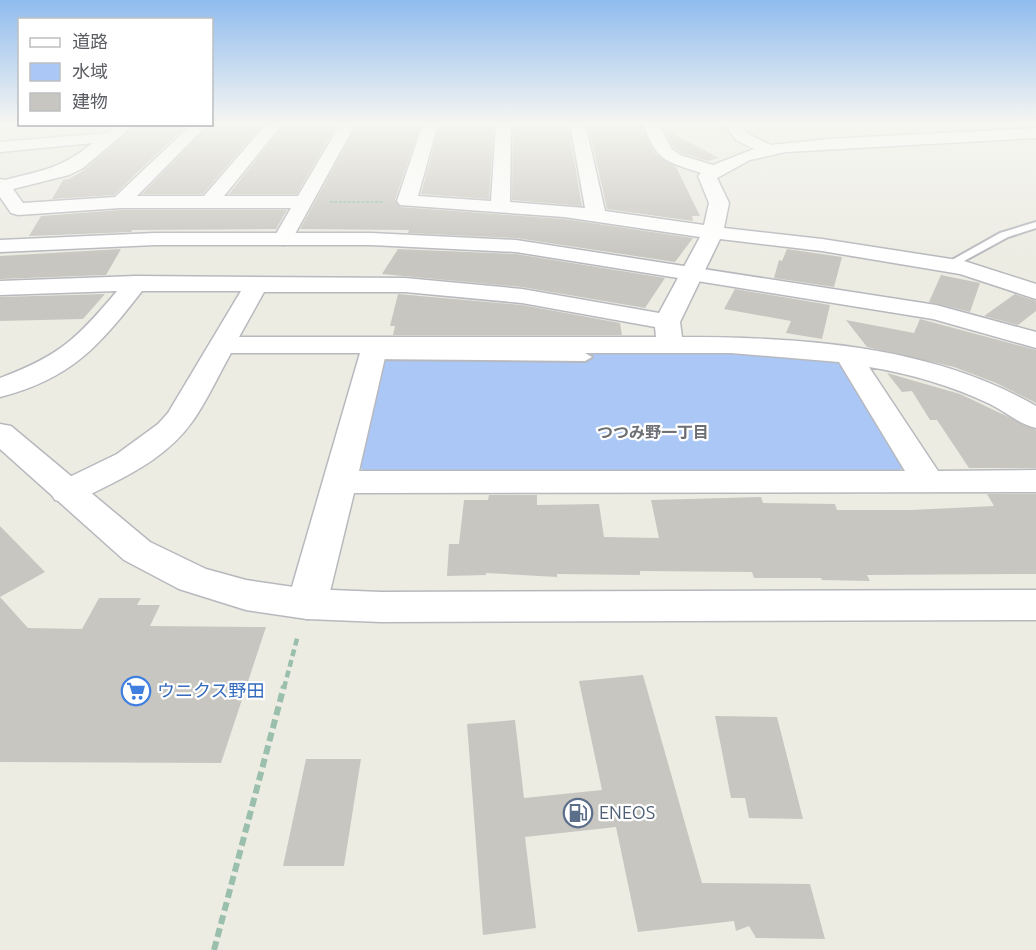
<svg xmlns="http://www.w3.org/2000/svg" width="1036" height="950" viewBox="0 0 1036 950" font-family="Ubuntu,'Noto Sans JP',sans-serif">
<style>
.water{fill:#aac7f6}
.building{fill:#c8c6c0}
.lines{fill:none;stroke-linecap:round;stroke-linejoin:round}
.lane-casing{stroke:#b8b9be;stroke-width:4}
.street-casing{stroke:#b8b9be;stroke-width:3}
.secondary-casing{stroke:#b7b8be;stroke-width:3}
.path-far2{stroke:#9abfac;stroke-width:2;stroke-dasharray:3 1.5;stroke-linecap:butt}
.path-far1{stroke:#9abfac;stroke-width:4.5;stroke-dasharray:7 4;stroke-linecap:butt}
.path{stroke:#9abfac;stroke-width:6;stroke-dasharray:9 4.5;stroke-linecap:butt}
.lane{fill:#fff;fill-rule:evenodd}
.street{fill:#fff;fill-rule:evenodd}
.secondary{fill:#fff;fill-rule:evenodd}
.labels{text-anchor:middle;stroke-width:4.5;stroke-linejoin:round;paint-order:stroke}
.neighbourhood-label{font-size:16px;font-weight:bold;fill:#6c6f74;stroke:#fff}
.near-shop-label{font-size:18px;fill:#366cbe;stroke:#fff;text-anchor:start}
.near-service-label{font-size:18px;fill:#4e5e75;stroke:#fff;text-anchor:start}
</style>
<rect width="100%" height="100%" fill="#ecece3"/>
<path class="water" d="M700,351L833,359L843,364L905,465L898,472L368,473L359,467L384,356Z"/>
<path class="building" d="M220,123H264L203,194H142L210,124Z
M285,123H338L297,194H229Z
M358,123H421L395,200L400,207L564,219L693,238L675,262L516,238L408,233L409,230L300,229Z
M440,123H494L489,199L421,194Z
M513,123L568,124L582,206L512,200Z
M641,123L655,153L676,167L700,216H692L693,221L607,209L588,124Z
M137,124H188L114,195L52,199L63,180L69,179L84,170Z
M662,128L719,158L708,161L681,153L674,147Z
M120,210H287L276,229L132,230L131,232L29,236L41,216Z
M121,249L106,275L0,279V256Z
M398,249L516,254L665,278L645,308L522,287L382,274Z
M787,249L842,257L834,287L774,278L779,260L782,261Z
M941,275L980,283L970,312L929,302Z
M735,289L830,305L822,339L786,333L791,321L724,309Z
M105,294L83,319L0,321V297Z
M398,294L522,305L620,323L622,335H393L395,326H390Z
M1015,294L1036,301V311L1018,325L984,316Z
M920,319L1036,350V403L996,383L954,367L867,347L846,320L914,333Z
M887,373L960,394L1036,430V468H969L937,420H930L912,391L902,392Z
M987,494H1036V574L867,575L870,581L822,580L821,578H754L752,572L640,571V575L557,574V577L486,573V575L447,576L449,544H459L464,500H488L489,495H537V505L599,504L604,537L659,538L651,500L761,497L763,503L835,504L837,510H911L994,506Z
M0,526L45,572L0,597L28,628L82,629L99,598H141L137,605H160L150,626L266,627L221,763L0,762Z
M643,675L702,883L810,884L825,939L756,938L749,926L736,931L734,921L638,932L616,827L525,837L536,928L483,935L467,724L515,720L524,798L602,790L579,681Z
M715,716L777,717L803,819L749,818L745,798H731Z
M306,759H361L344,866H283Z"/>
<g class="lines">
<g class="lane-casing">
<path id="lane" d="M1036,222V228L1008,237L953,267L949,268L943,265L1000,233Z
M372,352L585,353L592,357L585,361L367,359L365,356L367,353Z"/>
</g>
<g class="street-casing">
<path id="street" d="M267,123H283L224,196H298L341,123H356L290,243L283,245L276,243L273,239L291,208H120L18,215L11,213L0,197V179L5,180C44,170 60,169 93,143L0,152V142L107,133L118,124H135L83,168L69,175L13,189L23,203L115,197L192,124H208L137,196H204Z
M423,123H438L418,196L491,201L496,123H511L510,202L585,208L570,123H585L605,211L704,225L709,203L698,176L701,173C664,161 656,160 643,123H657L672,149L680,155L713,165L754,149L736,140L723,123H738L748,134L771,145L829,139L1036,128V138L786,152L750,160L717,178L729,203L724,228L822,239L964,261L1036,284V299L960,274L822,251L720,239L680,322L682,337C801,337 931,345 1036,406V428C1019,424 1006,412 990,404C952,386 912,374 869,367L938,471L1036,470V492L354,493L327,604L321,615L307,619L293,615L287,604L360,353H231C218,376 207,401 192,422C170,453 136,472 103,488C86,496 74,505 55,500L50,492L55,484L117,454L158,424L168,413L241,291H142C99,346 71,379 0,397V378C59,356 77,339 117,291L0,295V281L136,276L405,278L522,289L659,313L700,237L564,217L400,205L397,201ZM264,292H405L522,303L655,327L656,337H239ZM386,353H731L839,362L905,471H359Z"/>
</g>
<g class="secondary-casing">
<path id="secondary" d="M155,233H371L516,240L936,305L1036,332V348L933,319L516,252L371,245H155L0,252V240Z
M0,424L11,426L150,542L206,569L246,580L307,589L381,592L1036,590V620L381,622L307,619L246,610L179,589L124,560L0,449Z"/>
</g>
<path class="path-far2" d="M330,202H383"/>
<path class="path-far1" d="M284,688L298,635"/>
<path class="path" d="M214,950L284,686"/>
<use href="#lane" class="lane"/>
<use href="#street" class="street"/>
<use href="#secondary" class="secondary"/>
</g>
<linearGradient id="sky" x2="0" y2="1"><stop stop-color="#8fbcee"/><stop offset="0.48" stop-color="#f6f6f2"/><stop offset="1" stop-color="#f6f6f2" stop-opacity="0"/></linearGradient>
<rect width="1036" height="256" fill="url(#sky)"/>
<defs>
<g id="supermarket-ring" transform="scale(1.5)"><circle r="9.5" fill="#fff" stroke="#3f7fe0" stroke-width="1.5"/><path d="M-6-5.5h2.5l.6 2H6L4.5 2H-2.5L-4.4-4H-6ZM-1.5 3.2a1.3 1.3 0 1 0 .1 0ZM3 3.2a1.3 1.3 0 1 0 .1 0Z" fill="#3f7fe0"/></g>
<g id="fuel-ring" transform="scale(1.5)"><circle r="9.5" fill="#fff" stroke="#5c6f8a" stroke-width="1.5"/><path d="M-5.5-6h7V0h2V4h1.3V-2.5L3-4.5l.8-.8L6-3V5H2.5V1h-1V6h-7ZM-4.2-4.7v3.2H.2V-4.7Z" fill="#5c6f8a"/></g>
</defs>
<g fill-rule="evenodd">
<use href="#supermarket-ring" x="136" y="691"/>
<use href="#fuel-ring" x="578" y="813"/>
</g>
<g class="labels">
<g class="neighbourhood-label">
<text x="653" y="438">つつみ野一丁目</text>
</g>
<g class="near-shop-label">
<text x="157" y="697">ウニクス野田</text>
</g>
<g class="near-service-label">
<text x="599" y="819">ENEOS</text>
</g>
</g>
<rect x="18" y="18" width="195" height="108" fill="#ffffff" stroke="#bdbec0" stroke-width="1.5"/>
<rect x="30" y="38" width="30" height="9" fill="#ffffff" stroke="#bdbec0" stroke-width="1.5"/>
<text x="72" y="48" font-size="18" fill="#5b5d62">道路</text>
<rect x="30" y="63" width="30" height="18" fill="#aac7f6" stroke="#bdbec0" stroke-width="1.5"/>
<text x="72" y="78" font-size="18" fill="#5b5d62">水域</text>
<rect x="30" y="93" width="30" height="18" fill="#c8c6c0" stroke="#bdbec0" stroke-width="1.5"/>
<text x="72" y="108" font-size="18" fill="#5b5d62">建物</text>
</svg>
